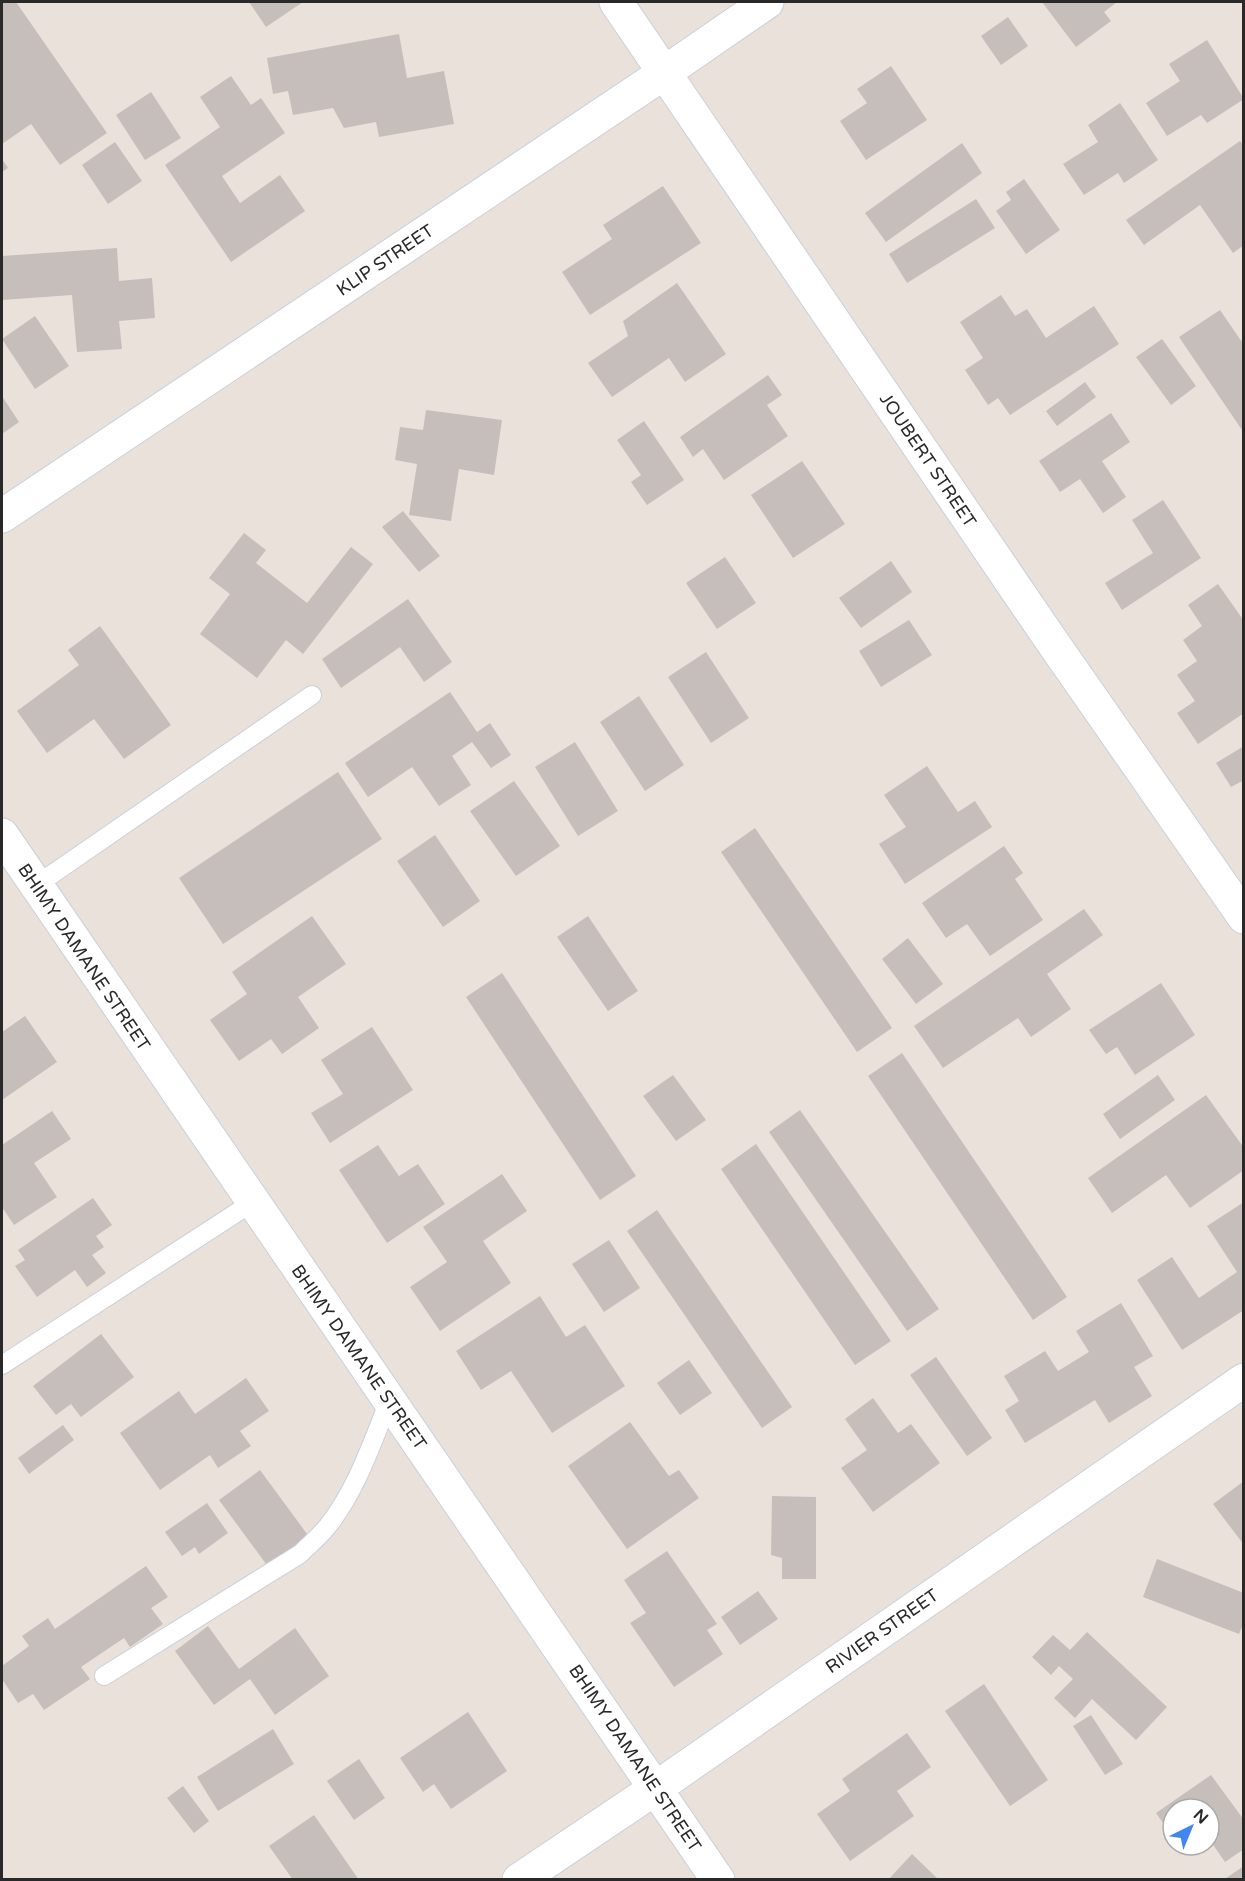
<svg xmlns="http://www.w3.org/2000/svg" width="1245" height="1881" viewBox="0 0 1245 1881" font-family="'Varela Round',sans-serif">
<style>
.building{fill:#c6bebb}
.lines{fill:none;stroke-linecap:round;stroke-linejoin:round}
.service-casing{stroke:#c9d0da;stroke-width:20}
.minor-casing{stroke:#c9d0da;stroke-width:35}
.service{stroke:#fff;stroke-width:18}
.minor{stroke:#fff;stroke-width:33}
.labels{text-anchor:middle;stroke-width:6;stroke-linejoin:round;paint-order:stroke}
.street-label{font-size:18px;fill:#292929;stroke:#fff}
</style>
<rect width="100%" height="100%" fill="#eae1db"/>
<path class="building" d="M2,2H16L107,133L60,165L31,124L2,144Z
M249,2H303L266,27Z
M1042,2H1117L1104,12L1111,21L1076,47Z
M1008,17L1028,46L1001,65L981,36Z
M399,34L407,78L444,71L454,124L379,137L376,122L344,128L333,108L293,115L288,91L273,94L267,58Z
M1207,40L1244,99L1207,123L1201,115L1167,136L1146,103L1180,81L1169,64Z
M891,66L927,120L866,160L840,121L867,103L857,89Z
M231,76L251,105L261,98L285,133L222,176L240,203L280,175L305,211L231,262L165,165L220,127L200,97Z
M151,92L181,138L145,160L116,115Z
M1120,103L1158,160L1124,183L1118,173L1084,195L1063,164L1098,142L1088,125Z
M1240,141L1244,146V245L1233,253L1200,205L1144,245L1126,220Z
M115,142L142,181L108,204L82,165Z
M962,143L982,173L886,242L865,213Z
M2,159L8,168L2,172Z
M1024,179L1060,230L1026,254L996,211L1011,200L1006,192Z
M663,186L701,243L590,315L562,272L612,239L603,225Z
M976,199L995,228L907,283L889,254Z
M117,248L119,281L152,278L155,318L119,321L122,349L77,352L72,295L2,300V256Z
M677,283L726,354L685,382L669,358L612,397L588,363L628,336L623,321Z
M1001,295L1015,316L1027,309L1046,338L1094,306L1119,344L1010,415L998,398L988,405L965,370L983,358L960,322Z
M1220,310L1244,345V433L1179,337Z
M35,316L69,366L35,389L2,339Z
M1162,339L1196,386L1171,405L1136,357Z
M768,375L782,395L767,405L788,436L724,480L703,449L693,457L680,437Z
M1085,382L1096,397L1057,426L1046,411Z
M2,396L19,422L2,434Z
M426,410L502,420L494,475L459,469L451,521L409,515L417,464L395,460L400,427L423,430Z
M1111,413L1130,442L1102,461L1126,497L1103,513L1080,479L1060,492L1039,461Z
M644,421L684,480L647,505L631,482L641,475L617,440Z
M802,461L845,524L793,558L751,495Z
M1163,500L1201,558L1122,610L1105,583L1153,553L1132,520Z
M403,511L440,556L419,572L382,527Z
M244,533L266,550L256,563L307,603L351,547L373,564L303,654L286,640L257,678L200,634L230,594L209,578Z
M725,557L756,603L717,629L686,583Z
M891,561L912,592L861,628L839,598Z
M1218,584L1244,621V713L1198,744L1177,713L1195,701L1177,675L1197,661L1183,640L1202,626L1188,605Z
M408,599L452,662L424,682L400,647L341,688L322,659Z
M909,620L932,655L881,687L859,651Z
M100,626L171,725L124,759L94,719L47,753L17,711L79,665L68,650Z
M706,652L749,718L711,743L668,677Z
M450,692L477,732L490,723L511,755L491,768L472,742L452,756L471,785L439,806L412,767L368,797L345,763Z
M639,696L684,765L645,791L600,722Z
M575,742L618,811L578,836L535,767Z
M1244,746V780L1231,787L1216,763Z
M927,766L958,812L975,801L992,827L905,884L879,844L906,827L884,795Z
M338,772L382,839L223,944L179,878Z
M514,781L560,846L516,876L470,811Z
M755,828L892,1028L857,1052L721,852Z
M435,835L480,901L443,927L397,861Z
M1004,846L1023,873L1015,879L1043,920L990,956L967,924L946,938L922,903Z
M1084,909L1103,935L1047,974L1071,1009L1031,1037L1018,1018L943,1068L914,1026Z
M312,916L346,964L298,997L319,1028L282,1054L271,1039L239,1061L210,1020L247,994L232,972Z
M588,916L638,991L608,1011L557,937Z
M908,938L943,984L916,1004L882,959Z
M502,973L636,1176L600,1200L466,997Z
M1161,983L1195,1035L1135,1075L1117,1047L1106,1054L1089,1030Z
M25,1016L57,1062L2,1100V1032Z
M372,1027L413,1090L330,1143L311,1113L343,1094L321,1060Z
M902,1053L1067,1297L1033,1320L868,1076Z
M673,1075L706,1120L676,1141L643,1096Z
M1158,1075L1175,1100L1120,1139L1103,1114Z
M1206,1095L1244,1148V1170L1190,1208L1166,1175L1112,1213L1088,1178Z
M800,1110L939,1309L907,1331L769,1132Z
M52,1111L71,1139L34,1163L57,1197L14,1225L2,1207V1145Z
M756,1144L891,1341L855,1365L721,1169Z
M378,1145L399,1176L418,1164L445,1204L387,1243L339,1170Z
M502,1174L527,1211L483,1241L511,1283L440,1331L410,1287L447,1262L423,1227Z
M93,1198L112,1225L96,1236L104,1247L92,1255L106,1273L87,1287L75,1270L37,1297L15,1266L25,1260L18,1250Z
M1244,1202V1310L1182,1350L1137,1280L1172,1257L1199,1298L1237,1272L1207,1226Z
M657,1210L792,1407L762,1428L627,1231Z
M609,1240L640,1288L604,1312L572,1264Z
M540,1296L566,1337L585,1325L625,1386L552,1433L511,1371L481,1390L456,1351Z
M1121,1303L1153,1356L1134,1367L1152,1396L1109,1423L1095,1400L1025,1443L1005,1410L1019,1401L1004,1376L1045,1351L1058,1371L1089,1352L1076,1331Z
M101,1334L134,1377L81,1417L71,1404L56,1415L33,1386Z
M936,1357L992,1438L967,1456L910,1375Z
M689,1360L712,1393L680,1415L657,1383Z
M246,1378L269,1411L240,1431L251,1446L218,1468L210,1455L160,1490L120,1433L179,1391L195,1414Z
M873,1398L898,1433L911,1424L940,1463L873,1512L841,1468L867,1450L845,1419Z
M630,1422L669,1476L679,1470L699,1498L627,1549L568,1466Z
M63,1425L74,1440L29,1474L18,1458Z
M260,1470L310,1538L269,1568L219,1500Z
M1244,1481V1545L1213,1504Z
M772,1496L816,1497V1579H782V1558L771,1555Z
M207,1503L228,1533L199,1554L195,1547L182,1556L165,1532Z
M667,1551L717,1624L707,1630L723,1654L674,1687L630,1623L646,1613L624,1580Z
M1157,1559L1244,1593V1622L1239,1634L1143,1597Z
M146,1566L168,1597L151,1608L163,1624L130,1647L124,1638L81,1667L90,1679L44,1710L33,1694L18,1703L2,1679V1666L29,1646L22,1636L48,1618L55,1629Z
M758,1591L778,1619L740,1645L721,1617Z
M208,1626L239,1669L295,1628L329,1676L275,1715L250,1679L214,1705L175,1651Z
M1087,1632L1167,1707L1136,1740L1092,1699L1075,1718L1054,1698L1073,1679L1059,1666L1051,1675L1032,1657L1053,1635L1070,1650Z
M984,1684L1048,1780L1010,1806L945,1711Z
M468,1712L507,1771L451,1809L434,1784L423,1792L400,1758Z
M1091,1715L1123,1764L1105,1775L1073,1726Z
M273,1729L294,1764L218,1811L197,1777Z
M907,1733L931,1767L897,1791L914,1816L850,1861L817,1814L850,1791L842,1779Z
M359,1759L385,1798L354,1820L327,1781Z
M1211,1775L1244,1820V1849L1225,1862L1209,1839V1809H1173V1837L1156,1813Z
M183,1786L209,1821L194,1833L167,1798Z
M314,1815L359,1880H293L269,1846Z
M912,1854L939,1880H888Z
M1244,1866V1880H1223Z"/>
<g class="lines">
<g class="service-casing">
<path id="service" d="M35,886L312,695
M2,1365L253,1202
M104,1676L300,1554C309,1545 319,1537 327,1527C356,1491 372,1443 389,1401"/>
</g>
<g class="minor-casing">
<path id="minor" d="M616,2L1051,640L1244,917
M2,516L664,73L767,2
M2,835L718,1880
M519,1880L656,1788L1244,1380"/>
</g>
<use href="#service" class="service"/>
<use href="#minor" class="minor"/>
</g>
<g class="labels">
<g class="street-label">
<text transform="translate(385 260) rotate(-34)" y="6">KLIP STREET</text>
<text transform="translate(928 460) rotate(56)" y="6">JOUBERT STREET</text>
<text transform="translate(84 957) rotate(56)" y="6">BHIMY DAMANE STREET</text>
<text transform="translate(359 1357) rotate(55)" y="6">BHIMY DAMANE STREET</text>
<text transform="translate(882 1631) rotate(-35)" y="6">RIVIER STREET</text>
<text transform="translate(635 1758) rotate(56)" y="6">BHIMY DAMANE STREET</text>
</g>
</g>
<rect width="1245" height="1881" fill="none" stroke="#292929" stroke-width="6"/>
<g transform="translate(1191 1827) rotate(43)"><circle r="28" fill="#ffffff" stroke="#a9a9a9" stroke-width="1.5"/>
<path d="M0-4.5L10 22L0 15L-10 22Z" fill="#4284f0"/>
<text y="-9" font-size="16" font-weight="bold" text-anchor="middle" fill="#292929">N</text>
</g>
</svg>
